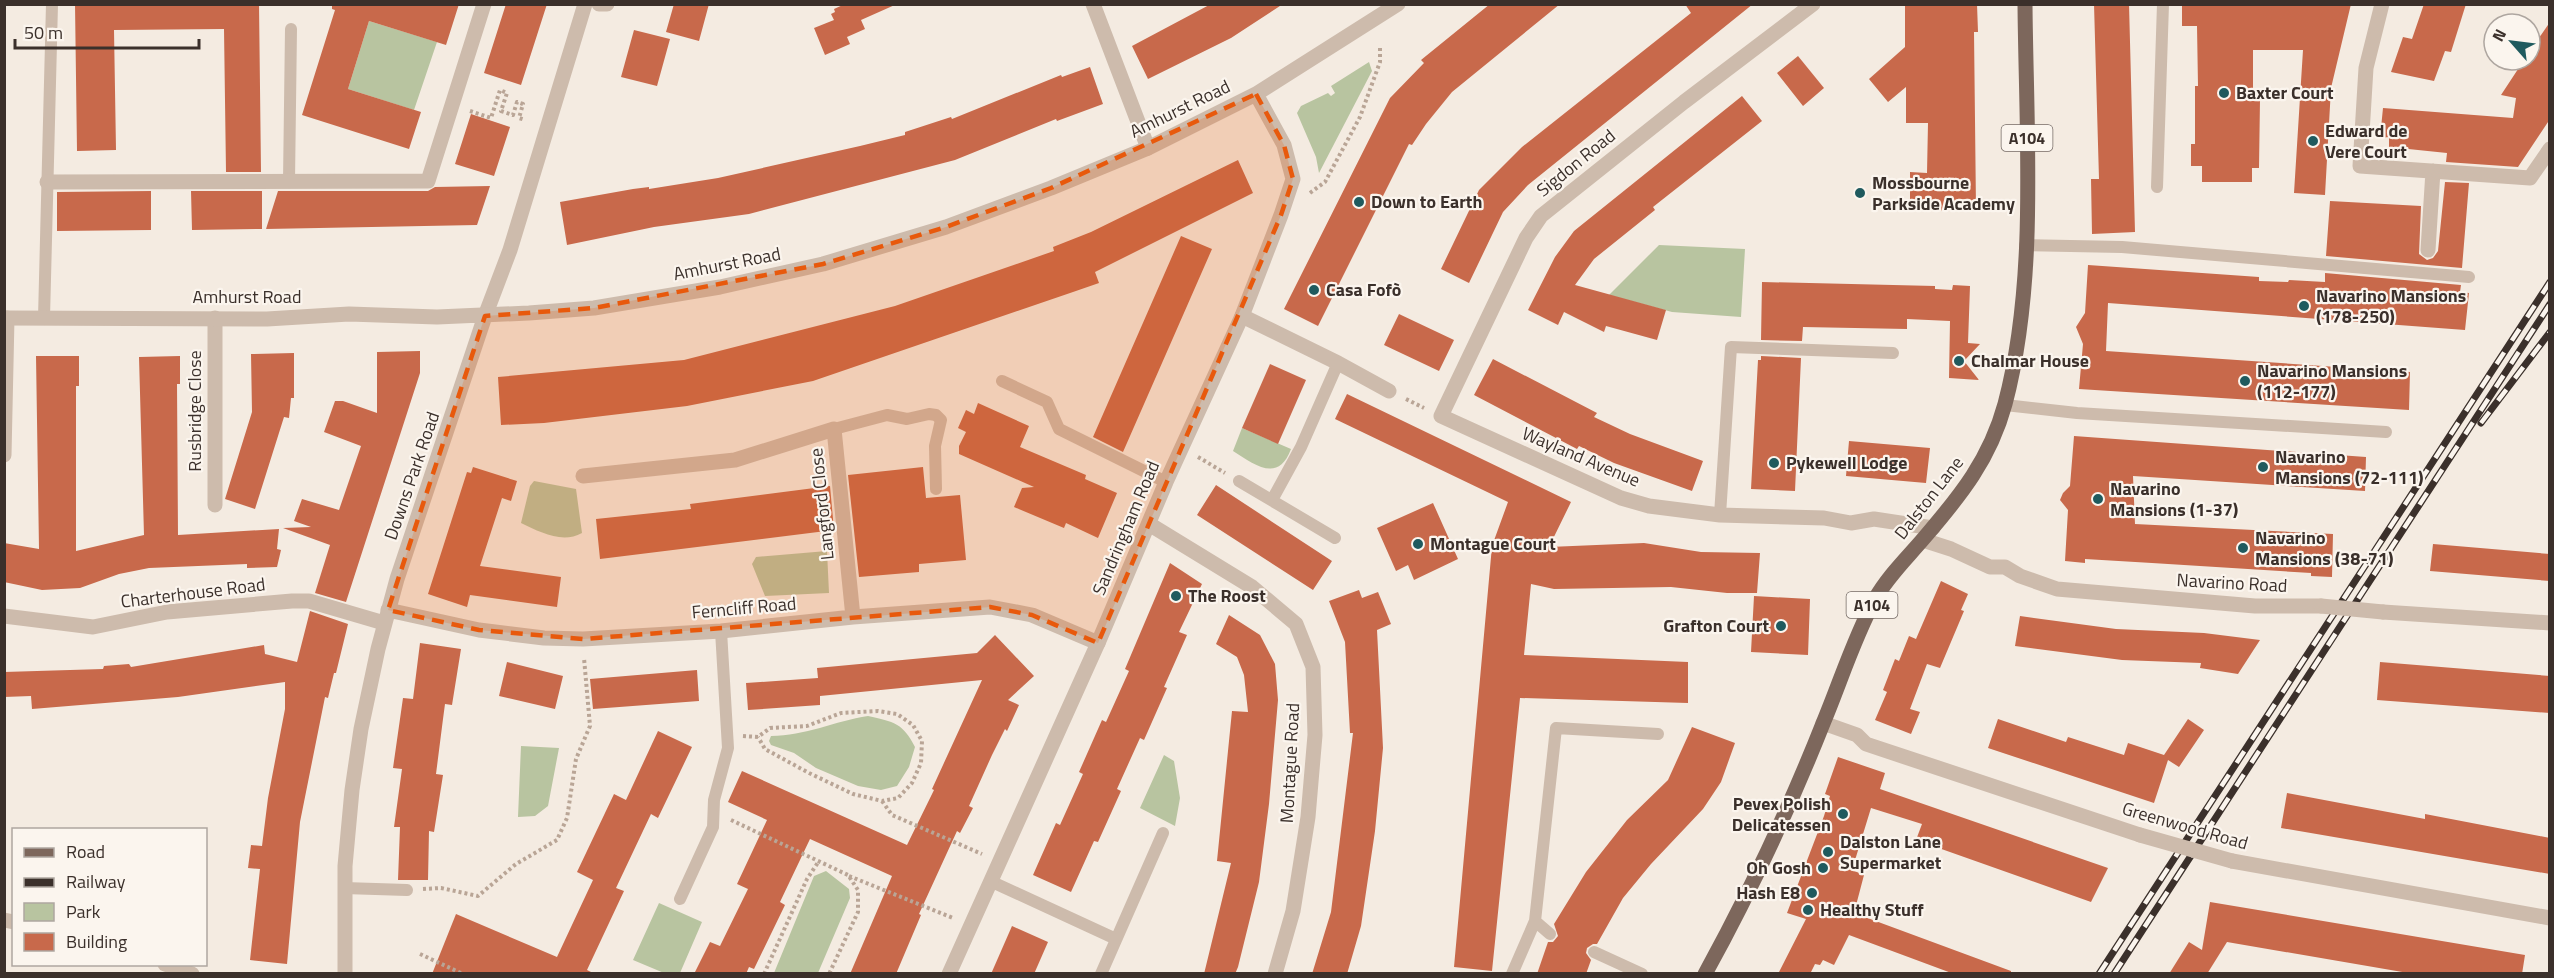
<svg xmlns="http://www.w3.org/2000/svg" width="2554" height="978" viewBox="0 0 2554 978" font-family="'Titillium Web',sans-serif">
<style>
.green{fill:#b8c4a0}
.building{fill:#c8694b}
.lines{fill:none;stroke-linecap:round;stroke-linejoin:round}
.path{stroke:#b9a596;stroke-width:4;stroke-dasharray:3 3;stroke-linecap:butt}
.service{stroke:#cdbbac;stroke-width:12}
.minor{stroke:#cdbbac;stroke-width:15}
.tertiary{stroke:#cdbbac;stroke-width:15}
.primary{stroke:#7d675c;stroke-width:15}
.rail-casing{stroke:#3b302b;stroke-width:7}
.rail{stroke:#fbf5ee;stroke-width:4.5;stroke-dasharray:14;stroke-linecap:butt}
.minor-bridge{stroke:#cdbbac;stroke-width:15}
.marked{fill:#e8590c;fill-opacity:0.2;stroke:#e8590c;stroke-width:4.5;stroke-dasharray:12 8;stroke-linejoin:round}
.poi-dot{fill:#1f5a5e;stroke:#fbf5ee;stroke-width:2}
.labels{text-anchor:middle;stroke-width:4.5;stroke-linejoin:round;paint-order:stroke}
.shield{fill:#fbf5ee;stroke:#756b66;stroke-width:1.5}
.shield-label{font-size:16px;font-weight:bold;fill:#3b302b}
.poi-label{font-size:18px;font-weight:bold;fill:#3b302b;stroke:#fbf5ee;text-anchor:start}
.street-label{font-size:18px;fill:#3b302b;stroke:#fbf5ee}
</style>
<rect width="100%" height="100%" fill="#f4ebe1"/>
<path class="green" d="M369,21L437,42L414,110L348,89Z
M1369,62L1372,71L1319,173L1316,157L1297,113L1301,106L1328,93L1331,96L1335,93L1331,86Z
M1659,245L1745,249L1741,317L1672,312L1609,295Z
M1242,428L1291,449C1278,484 1254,464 1233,451Z
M534,481L576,489L582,533C562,544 540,532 521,523L530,486Z
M827,551L829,593L765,596L752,564L756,557Z
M868,716C894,722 903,723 915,747L909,767L897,786L881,790L858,786L816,768L794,753L771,745L769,741L771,736C805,736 835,721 868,716Z
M521,746L559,748L548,806L535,816L518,817Z
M1164,755L1174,761L1180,798L1175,826L1140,808Z
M826,871L849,889L850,898L818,973H774L814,876Z
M659,903L702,922L680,973H664L633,960Z"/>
<path class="building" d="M75,4H259L261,172H226L224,29L114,30L116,150L77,151Z
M332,4H459L446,45L369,21L348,89L421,112L409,149L302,115L335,10L332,9Z
M506,4H547L521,85L484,73Z
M674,4H709L699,41L666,32Z
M845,4H897L861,20L865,29L847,37L850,44L825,55L814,28L834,20L831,14L835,12L834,9Z
M1211,4H1283L1231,38L1148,79L1132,46Z
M1490,4H1560L1452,92L1426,124L1412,145L1409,144L1318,326L1284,309L1390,98L1424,63L1421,60Z
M1685,4H1753L1528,185L1503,212L1469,283L1441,269L1479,190L1522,147L1691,13Z
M1905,4H1977L1978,32H1974L1976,209L1919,211V200H1910V172L1927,173L1928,123H1906V87L1888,102L1869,79L1905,47Z
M2094,4H2129L2135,232L2092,234L2091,179H2099Z
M2182,4H2351L2331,88L2325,195L2294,193L2303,50H2253V100H2260L2259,168H2252V182H2202V166H2191V144H2195V86H2198L2197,26H2182Z
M2424,4H2466L2451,52L2445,51L2434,81L2391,72L2403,37L2412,39Z
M2550,22V119L2518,167L2446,162L2447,153L2389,147V137L2380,138L2383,108L2513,118L2516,98L2501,95L2524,60H2530V51Z
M634,30L670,39L657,86L621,77Z
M1798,56L1824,88L1803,106L1777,73Z
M1090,67L1103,104L1057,121L1056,119L955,160L749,214L654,227L567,245L560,202L633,189L649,187V189L718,178L860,146L905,135V132L951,117L952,119L1061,75L1062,77Z
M1742,96L1762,121L1653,207L1655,210L1594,259L1575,285L1666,310L1657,340L1606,326L1604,332L1564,312L1558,325L1528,310L1555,257L1574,231Z
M471,114L510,127L494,176L455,164Z
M1238,160L1253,193L1095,272L1099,283L1073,292L813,381L687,406L544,423L501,425L498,377L684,360L895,306L1054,251L1053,247L1091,232Z
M2445,182L2469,183L2462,268L2326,256L2330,201L2421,206L2419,254L2427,260L2433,258L2438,251Z
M490,186L477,225L266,229L278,191H428L435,187Z
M151,191V230L57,231V192Z
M191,191H262V229L192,230Z
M1181,236L1212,249L1123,452L1093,437Z
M2088,265L2259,277V281L2288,282L2289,280L2325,282V273L2461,285L2460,292L2469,293L2465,330L2108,303L2106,351L2410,372L2409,410L2079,389L2083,344L2076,327L2085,313Z
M1762,282L1935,286V289L1952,290L1953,285L1970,286L1968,343L1980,344L1964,361L1979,380L1949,378L1950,321L1907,319V329L1803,327L1802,341L1761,340Z
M1399,314L1454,340L1439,371L1384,345Z
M420,351V373L346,602L315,593L330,545L283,528L311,527L294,521L302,499L339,510L361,446L324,432L335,401H343L377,413V352Z
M294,353V398H291L289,418L284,417L255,509L225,499L252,412L251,354Z
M36,356H79V386H76V551L144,535L139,357L180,356V384H177L178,535L279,529L277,549L281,550L277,567L247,568V564L149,568L119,574L80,588L42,590L4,582V543L39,549Z
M1761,356L1801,358L1795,491L1751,489L1758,360H1761Z
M1493,359L1597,413L1594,417L1630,434L1703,461L1692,491L1614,463L1579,446L1577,449L1474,395Z
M1270,364L1306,380L1278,444L1242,428Z
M1347,394L1571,502L1549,547L1644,543L1701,552L1760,553L1757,593H1727L1671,587L1554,589L1531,584L1524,655L1688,662V703L1520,698L1492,971L1454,967L1492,546L1508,502L1335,419Z
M978,403L1029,426L1020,447L1086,475L1085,479L1117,493L1098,538L1066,523L1064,528L1014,507L1022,488L1034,487L959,454V446L966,432L958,428L966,410L974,414Z
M2074,436L2366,457L2365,491L2133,476L2135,524L2333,534L2332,577L2311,576V573L2152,563L2085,559V563L2065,561L2068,510L2060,500L2063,493L2070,486Z
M1849,441L1930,448L1926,483L1846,476Z
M473,467L517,481L511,501L502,498L480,566L561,577L557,607L470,595L467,607L428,594L467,472L471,473Z
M923,467L926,498L960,495L966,560L919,564V572L859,577L848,475Z
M1216,485L1332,561L1313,590L1197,515Z
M830,486L834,530L600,559L596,519L691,509L690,504Z
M1433,503L1458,559L1414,580L1408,565L1396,571L1377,528Z
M2433,544L2550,554V581L2430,571Z
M1170,563L1202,584L1179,632L1187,635L1164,687L1167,688L1144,740L1140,738L1117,789L1121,791L1098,842L1094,841L1071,892L1033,875L1056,823L1060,825L1083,774L1079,772L1102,720L1106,722L1129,671L1125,669Z
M1941,581L1968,594L1961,610L1964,611L1940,668L1927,664L1910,709L1920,712L1911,734L1875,720L1887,692L1883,690L1895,659L1899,661L1909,636L1916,639Z
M1359,590L1362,598L1378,592L1391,624L1377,630L1383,748L1375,831L1361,926L1347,974H1312L1331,912L1353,733H1350L1345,642L1329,601Z
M1754,596L1810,599L1808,655L1751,652Z
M310,611L348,624L336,673H334L328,698L325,697L300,822L287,964L250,960L260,869L248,868L251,845L262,846L268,798L285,709V682L178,697L32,709L31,696L4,697V672L103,669L104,666L129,664L131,667L264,645L265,654L297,662Z
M1229,615L1260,635L1275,664L1278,700L1269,804L1259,882L1238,967L1235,974H1204L1231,863L1217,861L1232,711L1248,712L1244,675L1237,657L1216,644Z
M2020,616L2116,629L2204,633L2260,640L2238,674L2200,668L2201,663L2122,660L2015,646Z
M995,635L1034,676L1008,700L1019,705L1007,731L1005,729L992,755L969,806L973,808L960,833L957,831L919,914L921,915L896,974H850L892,876L810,839L780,902L785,905L754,969L749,967L746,974H694L710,942L720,946L748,889L737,884L767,820L728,802L742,771L907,845L934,790L932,789L982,680L820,696V705L748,710L746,683L818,678L817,668L977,653Z
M420,643L461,649L452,705L445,704L443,719L436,774L443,775L434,832L429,831L428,880H398L400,827H394L402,769L393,768L403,698L413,699Z
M507,662L563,676L555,709L499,696Z
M2380,662L2550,676V713L2377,700Z
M697,670L699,701L593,709L590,679Z
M1998,719L2066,742L2068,737L2124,755L2128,743L2164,755L2188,719L2204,730L2179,767L2168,760L2154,803L1988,748Z
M1692,727L1735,743L1721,782L1703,809L1651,864L1623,898L1597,944H1593L1587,948L1586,953L1591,960L1586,974H1537L1548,942H1553L1558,936L1554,924L1586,872L1627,820L1668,780Z
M658,731L692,747L658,818L651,814L616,888L624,891L587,970L595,974H432L456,914L557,957L593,880L577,872L614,794L626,800Z
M1838,757L1885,773L1880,789L2108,868L2091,902L1916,840L1922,824L1871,808L1852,870L1864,875L1854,913L2011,971V974H1954L1849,935L1834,965L1823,960L1820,965L1815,964L1810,974H1778L1806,919L1787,913L1824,816L1830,796L1825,794Z
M2287,793L2425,819V814L2550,838V874L2281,828Z
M2210,902L2525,955L2522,974H2414L2227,942L2207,974H2169L2189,942L2202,950Z
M1012,926L1048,942L1034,974H991Z"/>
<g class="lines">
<path class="path" d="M470,111L491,118L500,90L507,93L501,111L513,115L517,102L523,104L519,118L525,120
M1310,193L1325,182L1360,117L1380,62V46
M1406,399L1424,408
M1198,457L1225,473
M743,736L758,737L770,728L807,726L841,713L878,711L897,714L913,725L922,741L921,763L912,783L898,798L882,801L853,794L809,773L765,749L758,737
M882,801L892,815L982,854
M731,820L848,875L858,890V912L829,974
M849,876L953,918
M423,889L441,888L478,896L516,864L557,840L567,818L576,759L590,726L584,658
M420,954L463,974
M764,974L807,879L819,861"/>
<path class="service" d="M289,181L291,29
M2157,187L2163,4
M2025,245L2122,247L2469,277
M44,318L52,4
M1002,381L1047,402L1059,429L1166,482
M2005,405L2077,413L2386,432
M834,429L887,415L907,419L929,414L936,415L941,420L935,446L936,489
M1239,481L1335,538
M1272,500L1301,447L1338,363
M1720,515L1731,347L1893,353
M990,881L1116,939
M344,888L407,890
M680,899L713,827L714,800L728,748L721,631
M1535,921L1550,934
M1594,952L1642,974
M1101,974L1163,833
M1512,974L1535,921L1556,728L1658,734"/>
<path class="minor" d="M599,4H607
M1093,4L1148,148
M1813,4L1684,102L1541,216L1526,238L1441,416L1621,498L1649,506L1720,515L1824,518L1851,523L1874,519L1933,528
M2382,4L2366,68L2360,166L2530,178L2550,149
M47,182L428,181L484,4
M2428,250L2433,171
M485,316L510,250L585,4
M1242,316L1338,363L1389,391
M4,455L7,318
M583,476L735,460L834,429L853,617
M215,505V318
M1149,524L1252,587L1296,624L1313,667L1315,735L1308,817L1293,911L1275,974
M1923,540L1951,549L1990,567H2005L2020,576L2057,589L2255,606H2321
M388,610L479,630L544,638L583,639L721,631L853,617L990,607L1032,615L1098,643
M2383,612L2550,623
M4,616L93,627L167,612L292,601H309L384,623
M1823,723L1857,735L1866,744L2140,835
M2232,861L2550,918
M4,920L14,922
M165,964L192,974"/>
<path class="tertiary" d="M4,318L267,319L349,314L437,317L529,313L594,308L720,287L823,264L946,227L1051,188L1148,148L1256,94L1398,4
M345,974V866L352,790L361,729L378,649L397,579L485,316
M949,974L1098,643L1166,482L1242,316L1281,215L1293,179L1284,145L1256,94"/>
<path class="primary" d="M1705,974C1750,892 1790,807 1824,721C1841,680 1854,638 1875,599C1888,576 1907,558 1924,538C1961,495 1990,459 2005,404C2038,280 2026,132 2025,4"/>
<g class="rail-casing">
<path id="rail" d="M2481,423L2550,332
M2099,974L2550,282
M2114,974L2550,304"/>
</g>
<use href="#rail" class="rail"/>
<path class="minor-bridge" d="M2321,606L2383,612
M2140,835L2232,861"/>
</g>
<path class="marked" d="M1256,94L1284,145L1293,179L1281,215L1098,643L1032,615L990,607L583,639L479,630L388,610L485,316L594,308L823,264L946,227L1051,188Z"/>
<g class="poi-dot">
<circle cx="2224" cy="93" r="6"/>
<circle cx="2313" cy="141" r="6"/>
<circle cx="1860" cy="193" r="6"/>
<circle cx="1359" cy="202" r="6"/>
<circle cx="1314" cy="290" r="6"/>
<circle cx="2304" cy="306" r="6"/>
<circle cx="1959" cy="361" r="6"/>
<circle cx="2245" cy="381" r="6"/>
<circle cx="1774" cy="463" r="6"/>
<circle cx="2263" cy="467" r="6"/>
<circle cx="2098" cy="499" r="6"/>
<circle cx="1418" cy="544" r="6"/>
<circle cx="2243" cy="548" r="6"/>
<circle cx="1176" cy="596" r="6"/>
<circle cx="1781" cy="626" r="6"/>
<circle cx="1843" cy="814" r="6"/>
<circle cx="1828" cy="852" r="6"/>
<circle cx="1823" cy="868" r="6"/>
<circle cx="1812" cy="893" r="6"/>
<circle cx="1808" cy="910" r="6"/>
</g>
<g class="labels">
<g class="shield">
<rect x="2001.5" y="125" width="51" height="26" rx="4.5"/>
<rect x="1846.5" y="592" width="51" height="26" rx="4.5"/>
</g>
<g class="shield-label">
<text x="2027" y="144">A104</text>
<text x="1872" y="611">A104</text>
</g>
<g class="poi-label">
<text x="2236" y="99">Baxter Court</text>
<text x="2325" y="137">Edward de<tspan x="2325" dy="21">Vere Court</tspan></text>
<text x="1872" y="189">Mossbourne<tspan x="1872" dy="21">Parkside Academy</tspan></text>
<text x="1371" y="208">Down to Earth</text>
<text x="1326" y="296">Casa Fofò</text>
<text x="2316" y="302">Navarino Mansions<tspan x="2316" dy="21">(178-250)</tspan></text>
<text x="1971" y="367">Chalmar House</text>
<text x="2257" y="377">Navarino Mansions<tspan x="2257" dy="21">(112-177)</tspan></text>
<text x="2275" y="463">Navarino<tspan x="2275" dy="21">Mansions (72-111)</tspan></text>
<text x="1786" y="469">Pykewell Lodge</text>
<text x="2110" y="495">Navarino<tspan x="2110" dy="21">Mansions (1-37)</tspan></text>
<text x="2255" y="544">Navarino<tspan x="2255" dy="21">Mansions (38-71)</tspan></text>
<text x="1430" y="550">Montague Court</text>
<text x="1188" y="602">The Roost</text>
<text x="1769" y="632" text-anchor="end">Grafton Court</text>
<text x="1831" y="810" text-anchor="end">Pevex Polish<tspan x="1831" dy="21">Delicatessen</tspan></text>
<text x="1840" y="848">Dalston Lane<tspan x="1840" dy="21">Supermarket</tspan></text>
<text x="1811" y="874" text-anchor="end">Oh Gosh</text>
<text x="1800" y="899" text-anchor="end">Hash E8</text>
<text x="1820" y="916">Healthy Stuff</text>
</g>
<g class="street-label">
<text transform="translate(1180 109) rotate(-26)" y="6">Amhurst Road</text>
<text transform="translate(1576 163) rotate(-39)" y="6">Sigdon Road</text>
<text transform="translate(727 264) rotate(-11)" y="6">Amhurst Road</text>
<text x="247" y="303">Amhurst Road</text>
<text transform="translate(195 411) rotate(-90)" y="6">Rusbridge Close</text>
<text transform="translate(1581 457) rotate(23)" y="6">Wayland Avenue</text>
<text transform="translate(412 476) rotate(-71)" y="6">Downs Park Road</text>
<text transform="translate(1929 498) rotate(-52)" y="6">Dalston Lane</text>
<text transform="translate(822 504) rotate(-96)" y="6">Langford Close</text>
<text transform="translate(1126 528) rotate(-67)" y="6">Sandringham Road</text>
<text transform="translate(2232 583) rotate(3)" y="6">Navarino Road</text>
<text transform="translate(193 593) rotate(-7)" y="6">Charterhouse Road</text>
<text transform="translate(744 608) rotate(-5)" y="6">Ferncliff Road</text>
<text transform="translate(1290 763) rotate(-87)" y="6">Montague Road</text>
<text transform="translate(2185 826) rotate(16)" y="6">Greenwood Road</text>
</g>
</g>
<rect width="2554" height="978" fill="none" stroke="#3b302b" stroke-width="12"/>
<rect x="12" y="828" width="195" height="138" fill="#fbf5ee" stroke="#aea6a0" stroke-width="1.5"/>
<rect x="24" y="848" width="30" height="9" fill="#7d675c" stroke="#aea6a0" stroke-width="1.5"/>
<text x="66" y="858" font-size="18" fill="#3b302b">Road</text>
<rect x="24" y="878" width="30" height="9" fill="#3b302b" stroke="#aea6a0" stroke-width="1.5"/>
<text x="66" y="888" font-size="18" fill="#3b302b">Railway</text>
<rect x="24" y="903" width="30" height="18" fill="#b8c4a0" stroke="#aea6a0" stroke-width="1.5"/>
<text x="66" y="918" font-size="18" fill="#3b302b">Park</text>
<rect x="24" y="933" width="30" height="18" fill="#c8694b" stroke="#aea6a0" stroke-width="1.5"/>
<text x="66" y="948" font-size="18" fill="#3b302b">Building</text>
<g transform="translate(2512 42) rotate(298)"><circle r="28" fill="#fbf5ee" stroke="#aea6a0" stroke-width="1.5"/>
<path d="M0-4.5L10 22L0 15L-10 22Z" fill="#1f5a5e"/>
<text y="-9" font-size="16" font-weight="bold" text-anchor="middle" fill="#3b302b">N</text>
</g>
<path d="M15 39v9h184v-9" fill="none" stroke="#3b302b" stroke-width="3"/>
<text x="24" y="39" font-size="18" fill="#3b302b" stroke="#fbf5ee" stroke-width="4.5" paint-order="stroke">50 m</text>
</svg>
